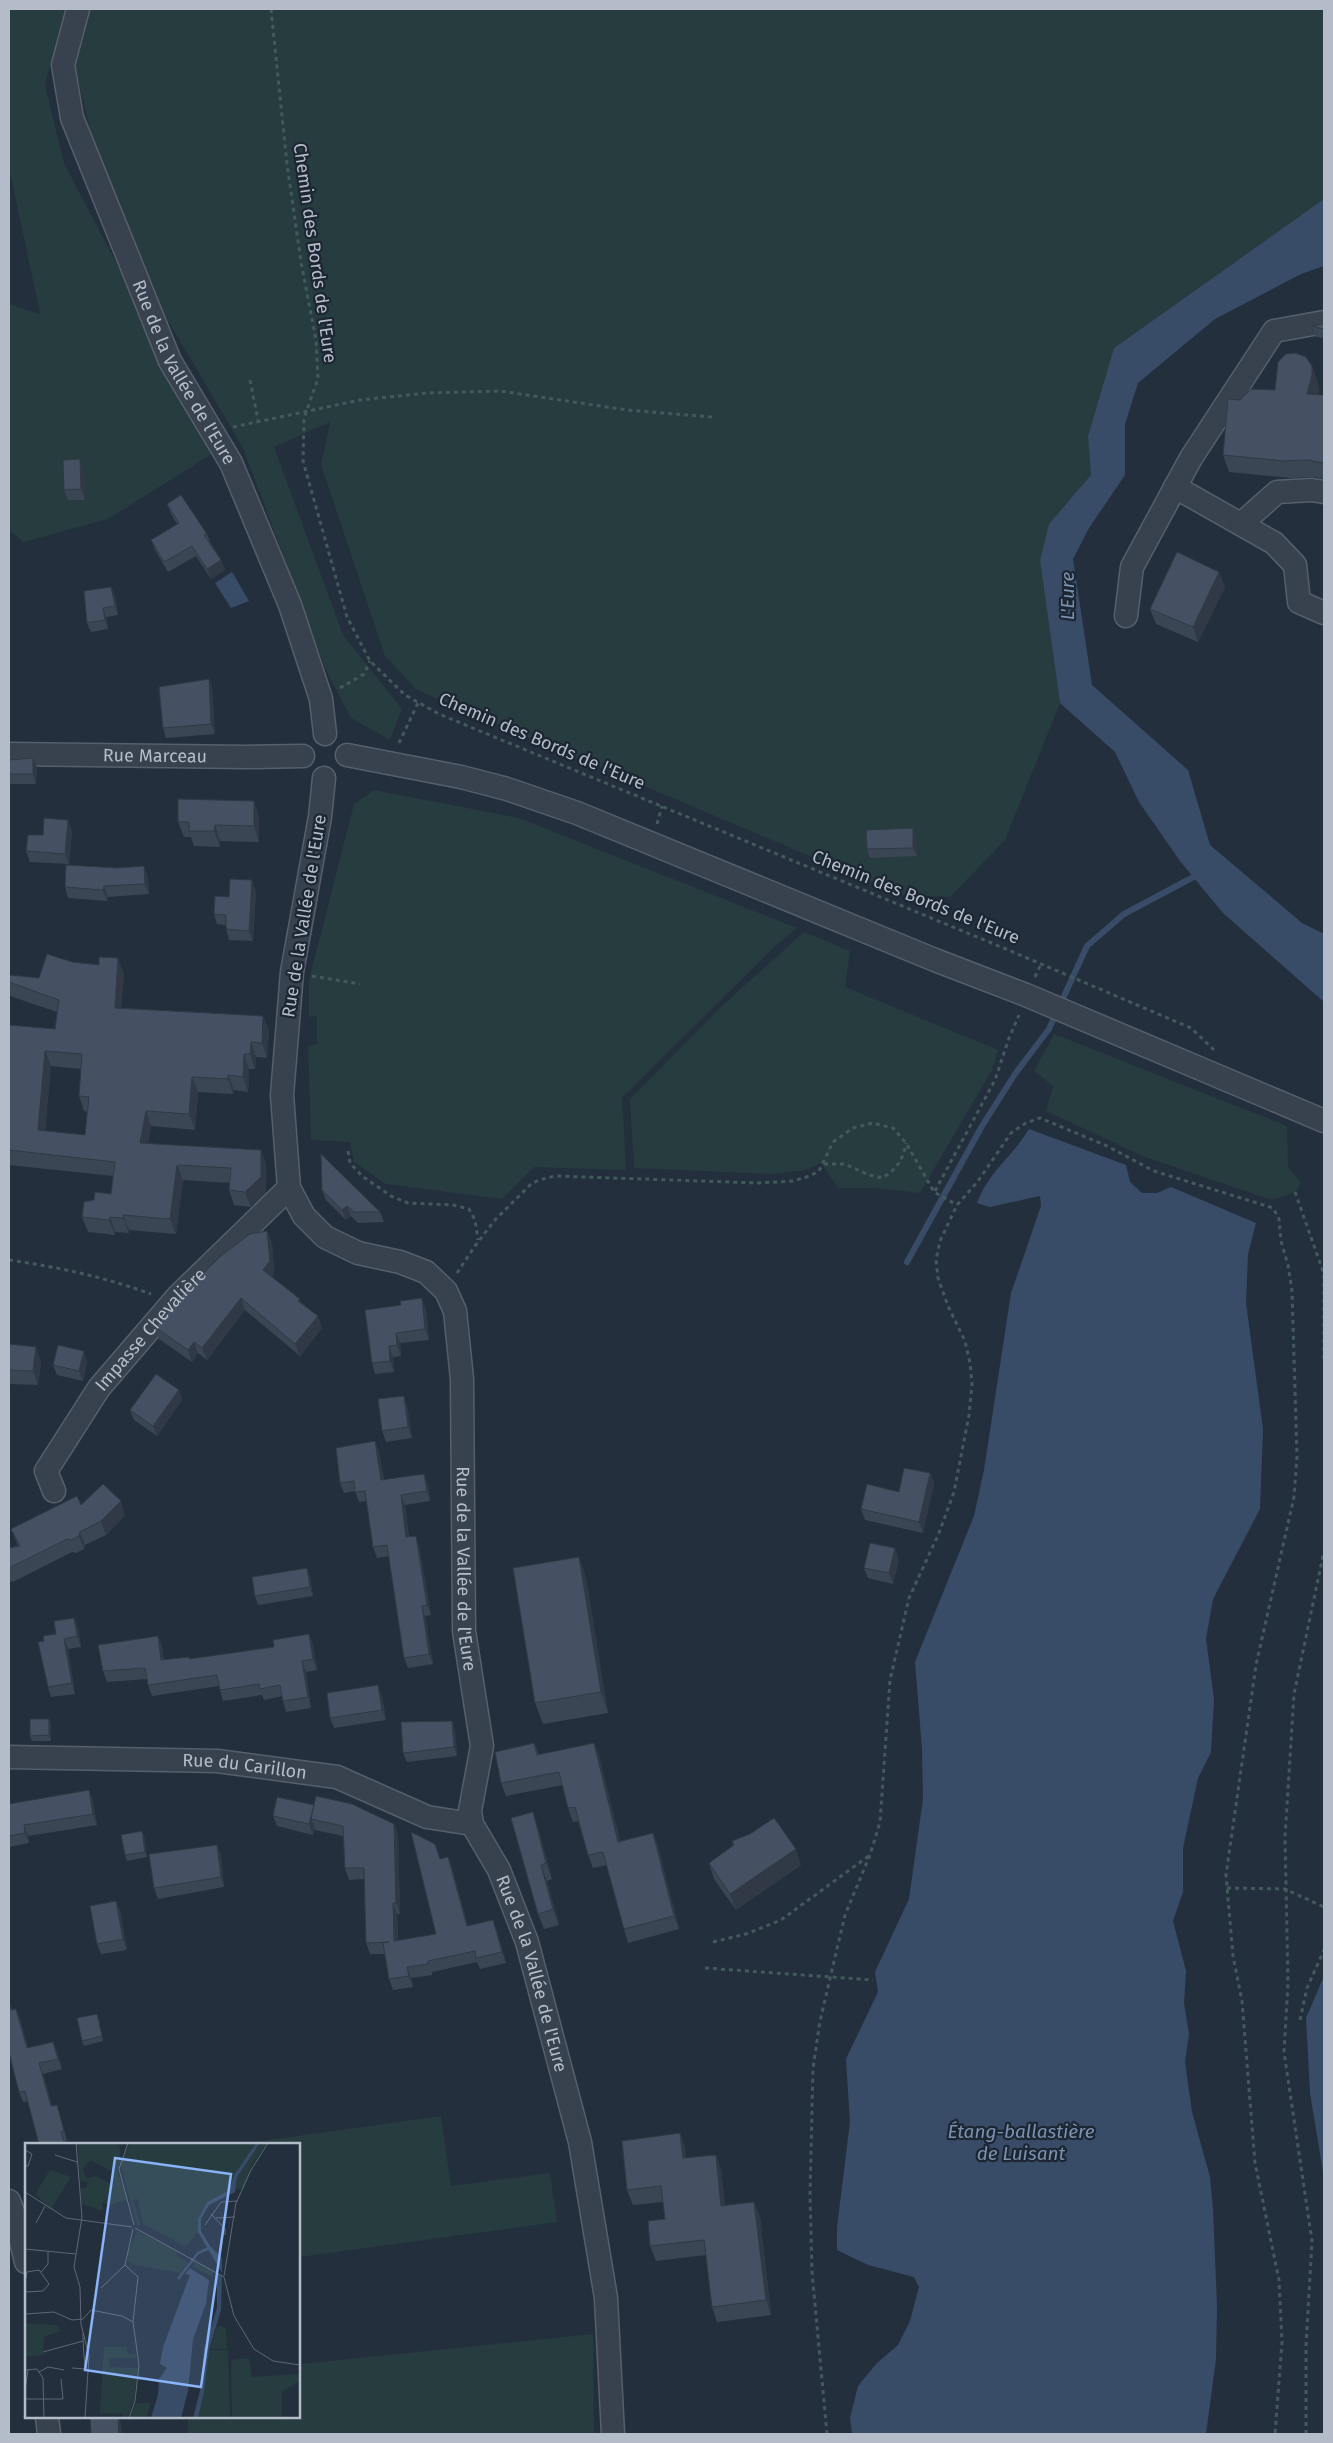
<svg xmlns="http://www.w3.org/2000/svg" width="1333" height="2443" viewBox="0 0 1333 2443" font-family="'Fira Sans',sans-serif">
<style>
.green{fill:#263c3f}
.water{fill:#394c67}
.lines{fill:none;stroke-linecap:round;stroke-linejoin:round}
.stream{stroke:#394c67;stroke-width:6}
.minor-casing{stroke:#565f6c;stroke-width:25}
.path{stroke:#44595c;stroke-width:3;stroke-dasharray:4 4;stroke-linecap:butt}
.minor{stroke:#38414e;stroke-width:22}
.wall{fill:#3b4654;fill-rule:evenodd}
.shaded-wall{fill:#303945}
.building{fill:#455162;stroke:#303945;fill-rule:evenodd}
.labels{text-anchor:middle;stroke-width:4.5;stroke-linejoin:round;paint-order:stroke}
.street-label{font-size:18px;fill:#b4bcc9;stroke:#1d2633}
.water-label{font-size:19px;font-style:italic;fill:#7c92b1;stroke:#1d2633}
.inset-river{fill:none;stroke:#394c67;stroke-width:2.5}
.inset-road{fill:none;stroke:#5e6776;stroke-width:1}
.view{fill:#8ab4f8;fill-opacity:0.15;stroke:#8ab4f8;stroke-width:2.5}
.inset-edge{fill:none;stroke:#b4bcc9;stroke-width:2.5}
</style>
<rect width="100%" height="100%" fill="#242f3e"/>
<path class="green" d="M9,9H65L45,85L64,163L215,452L108,519L24,542L9,530V304L40,314L9,167Z
M89,9H1324V199L1114,348L1088,436L1092,475L1049,524L1040,560L1060,703L1005,840L950,897L902,895L417,690L385,656L321,465L330,422L274,447L343,635L402,709L390,740L351,718L326,670L243,448L153,295L150,280L94,146L73,58Z
M374,790L519,818L797,928L774,947L622,1098L626,1170L534,1167L502,1199L386,1184L354,1162L350,1142L311,1140L308,1046L317,1044V1016L309,1017V980L354,804Z
M804,932L850,951L845,987L998,1050L992,1070L920,1193L874,1188H838L821,1163L807,1170L772,1174L634,1168L630,1099L722,1006Z
M1054,1034L1287,1126L1288,1167L1301,1183L1295,1192L1272,1200L1145,1157L1046,1111L1053,1086L1034,1071Z
M441,2116L451,2186L550,2173L557,2222L299,2257V2144H239Z
M593,2334L594,2434H188V2417H299V2364Z"/>
<path class="water" d="M1324,199V266L1301,274L1215,319L1138,383L1125,424V475L1089,528L1073,559L1092,685L1188,770L1210,845L1302,923L1324,934V1002L1223,913L1180,861L1139,802L1115,752L1060,703L1040,560L1049,524L1091,475L1088,436L1114,348Z
M232,572L249,601L231,608L215,583Z
M1029,1129L1126,1165L1130,1182L1142,1193H1157L1171,1187L1256,1223L1248,1254L1246,1303L1263,1429L1260,1509L1213,1599L1206,1639L1214,1699L1211,1752L1198,1778L1183,1848V1892L1173,1921L1186,1971L1184,2003L1189,2034L1185,2062L1192,2112L1210,2177L1213,2209L1217,2306L1216,2359L1206,2434H852L850,2418L858,2386L877,2363L898,2345L910,2321L919,2287L914,2277L868,2265L837,2250V2227L850,2122L846,2059L878,1992L875,1972L909,1899L923,1799L922,1749L915,1662L974,1516L984,1470L1011,1293L1041,1206L1040,1196L990,1207L977,1203C989,1171 1013,1156 1029,1129Z
M1324,1976V2178L1310,2093L1306,2018Z"/>
<g class="lines">
<path class="stream" d="M907,1262L982,1126L1015,1074L1049,1029L1087,946L1124,914L1201,873"/>
<g class="minor-casing">
<g id="minor">
<path id="s1" d="M78,9L63,65L72,118L170,361L231,463L290,605L321,699L325,734"/>
<path d="M1175,487L1274,543L1295,565L1299,602L1324,613"/>
<path d="M1241,524L1277,492L1312,490L1324,492"/>
<path d="M1126,616L1132,567L1191,458L1274,331L1324,322"/>
<path id="s2" d="M9,754L247,757L303,756"/>
<path d="M347,755L461,777L507,789L577,813L935,960L1026,995L1324,1121"/>
<path id="s3" d="M324,778L320,817L292,972L282,1095L289,1188L304,1216L325,1237L358,1253L400,1262L426,1272L446,1291L455,1311L462,1379L464,1631L482,1746L470,1811L472,1824L499,1870L527,1942L580,2142L606,2298L613,2434"/>
<path id="s4" d="M54,1491L46,1471L99,1388L178,1296L289,1188"/>
<path id="s5" d="M9,1757L217,1761L337,1777L427,1817L472,1824"/>
<path d="M9,2201L16,2220L26,2262"/>
<path d="M47,2417L49,2434"/>
</g>
</g>
<path class="path" d="M271,9L287,164L301,262L316,340L318,379L304,418L303,461L347,617L370,661L405,695L439,714L1006,949L1191,1028L1214,1050
M250,380L258,420
M233,427L360,400L427,393L500,391L627,410L712,417
M340,688L364,674L370,661
M399,743L418,703
M657,824L662,806
M312,976L360,984
M1035,977L1041,964
M348,1151L350,1163L362,1176L391,1196L408,1203L453,1205L469,1209L475,1220L478,1240
M824,1164H845L869,1175L882,1178C897,1169 903,1160 906,1143
M935,1191L995,1080L1009,1038L1019,1015
M1295,1192L1324,1274V1363
M9,1260C58,1267 104,1277 151,1294
M457,1273L475,1246L494,1221L531,1184L539,1180L555,1176L758,1183L793,1181L810,1176L819,1171L833,1142L853,1128L873,1123L893,1128L906,1143L934,1192L957,1205
M1227,1888L1285,1889L1324,1907
M713,1942L746,1934L781,1920L870,1855
M705,1968L873,1980
M1300,2020L1307,1988L1324,1950
M827,2434L812,2272L810,2194L813,2068L820,2021L845,1915L870,1855L880,1822L890,1680L909,1598L939,1533L954,1492L969,1415L972,1384L970,1363L965,1341L948,1306L938,1278L936,1260L940,1241L957,1205L978,1181L1011,1133L1026,1123L1040,1118L1107,1146L1154,1171L1273,1208L1279,1219L1281,1241L1288,1265L1292,1291L1297,1456L1294,1497L1256,1665L1226,1875L1233,1956L1242,2001L1255,2163L1279,2280L1282,2342L1275,2434
M1306,2434V2346L1312,2241L1284,2052L1288,1983L1285,1837L1294,1694L1324,1551"/>
<use href="#minor" class="minor"/>
</g>
<path class="wall" d="M1324,323V338L1316,337L1312,326L1323,324Z
M1312,366L1318,384L1319,392L1318,395H1324V479L1314,477L1291,478L1229,472L1223,455L1240,400L1275,390Z
M84,469L85,500H68L64,490Z
M167,504L207,534L211,544L221,560L225,570L211,579L196,556L168,572L155,550L151,540L177,524L171,514Z
M1219,572L1225,587L1198,642L1156,624L1150,609Z
M111,587L115,596L118,615L106,617L108,629L91,632L87,623Z
M209,679L212,688L215,734L166,738L163,728Z
M33,758L37,768L36,784H9V760Z
M259,816V842L220,841V847L194,846L191,837H184L178,822Z
M913,828L916,837L917,856L870,858L867,849Z
M72,831L69,864L30,862L26,851L43,835Z
M117,868L148,877L149,894L108,897L107,901L68,898L65,887Z
M256,891L253,941L229,940L226,929V925L217,924L214,914L229,897Z
M72,962L124,973L121,1008L263,1016L269,1031L267,1058L256,1057L255,1069H249L248,1092L234,1090L233,1094L198,1092L195,1130L151,1126L148,1144L261,1150L266,1165V1192L251,1207L234,1205L229,1190L230,1183L183,1180L176,1234L129,1230V1233L115,1232V1235L88,1232L82,1217L94,1200L111,1194L113,1176L9,1165V1025L55,1029L57,1012L10,996L9,991V975L39,978ZM51,1066L81,1069L79,1096L84,1111L87,1112L85,1135L45,1131Z
M322,1190L380,1212L384,1222L358,1223L351,1216L346,1220L326,1200Z
M267,1231L272,1243L274,1273L272,1277L302,1303L318,1316L322,1328L300,1356L245,1310L207,1360L198,1353L192,1362L159,1339L155,1327Z
M426,1309L429,1340L400,1343L401,1356L393,1357L394,1372L375,1374L372,1363L365,1310Z
M9,1344L41,1361L38,1385L9,1384Z
M87,1362L83,1381L57,1375L53,1365Z
M179,1390L182,1400L157,1436L134,1420L130,1410Z
M407,1406L412,1438L386,1442L382,1431Z
M375,1441L379,1452L384,1480L428,1485L430,1501L405,1505L409,1537L419,1546L431,1615L425,1616L433,1664L408,1668L404,1658L389,1556L377,1558L373,1547L366,1501L359,1502L355,1491L344,1493L340,1483Z
M930,1473L934,1484L923,1533L865,1520L861,1509L899,1492Z
M81,1505L125,1515L106,1535L85,1545L84,1549L76,1553L72,1552L15,1581L9,1582V1548L18,1546L11,1529Z
M579,1557L586,1578L608,1713L543,1724L535,1703Z
M899,1559L893,1584L868,1578L864,1568Z
M307,1568L310,1577L313,1596L258,1605L255,1596Z
M74,1618L78,1628L81,1647L68,1649L75,1694L51,1697L48,1687L44,1641L56,1634Z
M309,1634L313,1645L317,1670L306,1672L311,1708L286,1712L283,1701L282,1696L264,1700L262,1695L223,1701L219,1686L152,1696L148,1685L147,1679L107,1682L103,1671L158,1636L162,1646L164,1660L189,1657L190,1659L274,1647Z
M382,1696L386,1720L334,1728L330,1718Z
M51,1724V1741H32L30,1736Z
M455,1730L457,1756L407,1762L403,1753Z
M534,1743L539,1755L594,1743L599,1756L620,1841L653,1833L658,1846L679,1929L628,1943L624,1929L607,1865L593,1868L588,1855L578,1821L573,1822L568,1808L563,1785L506,1796L501,1783Z
M93,1800L97,1825L28,1836L29,1843L9,1847V1804Z
M533,1812L538,1828L552,1879L547,1881L559,1925L544,1929L538,1914Z
M273,1816L394,1824L398,1835L400,1914H397L398,1941L436,1934L440,1859L448,1857L452,1868L468,1926L493,1920L497,1931L506,1963L480,1969L477,1962L432,1972V1975L411,1978L413,1987L393,1990L389,1979L385,1954H370L366,1943L364,1879L349,1880L345,1868L343,1836L315,1830V1828L313,1835L277,1826Z
M142,1831L144,1836L147,1857L127,1861L125,1855Z
M732,1841L801,1865L736,1910L714,1879L709,1863L734,1846Z
M221,1855L224,1887L158,1899L154,1888Z
M116,1901L120,1911L127,1950L101,1954L97,1944Z
M9,2000L12,2010L20,2019L28,2048L57,2052L62,2069L43,2074L52,2106L57,2105L60,2115L67,2141L65,2142L28,2101L23,2102L19,2092L9,2052Z
M99,2019L103,2041L84,2046L82,2041Z
M680,2133L685,2148L686,2158L716,2155L721,2170L725,2205L754,2202L760,2217L771,2315L717,2322L712,2307L706,2255L656,2261L650,2246L665,2219L663,2202L633,2205L627,2190Z"/>
<path class="shaded-wall" d="M1312,366L1318,384L1319,392L1313,411L1307,394Z
M80,459L84,469L85,500L81,489Z
M221,560L225,570L211,579L207,569Z
M1219,572L1225,587L1198,642L1193,627Z
M111,587L115,596L118,615L115,606Z
M103,608L106,617L108,629L105,620Z
M209,679L212,688L215,734L211,724Z
M33,758L37,768L36,784L33,774Z
M254,801L259,816V842L254,826Z
M68,820L72,831L69,864L65,854Z
M215,825L220,841V847L214,831Z
M913,828L916,837L917,856L913,848Z
M144,866L148,877L149,894L145,884Z
M252,880L256,891L253,941L249,931Z
M104,886L108,897L107,901L103,890Z
M118,958L124,973L120,1023L115,1008Z
M263,1016L269,1031L267,1058L262,1043Z
M251,1042L256,1057L255,1069L250,1054Z
M45,1051L51,1066L43,1145L38,1130Z
M244,1054L249,1069L248,1092L243,1077Z
M228,1075L234,1090L233,1094L228,1079Z
M192,1077L198,1092L195,1130L189,1114Z
M146,1111L151,1126L146,1158L140,1143Z
M261,1150L266,1165V1192L251,1207L245,1192Z
M177,1165L183,1180L176,1234L170,1219Z
M347,1206L351,1216L346,1220L342,1210Z
M123,1215L129,1230V1233L123,1218Z
M110,1217L115,1232V1235L109,1220Z
M267,1231L272,1243L274,1273L267,1282L263,1270Z
M241,1298L245,1310L207,1360L202,1348Z
M422,1298L426,1309L429,1340L425,1329Z
M318,1316L322,1328L300,1356L295,1344Z
M396,1333L400,1343L401,1356L397,1345Z
M194,1342L198,1353L192,1362L188,1350Z
M389,1346L393,1357L394,1372L390,1361Z
M36,1347L41,1361L38,1385L33,1371Z
M84,1351L87,1362L83,1381L79,1371Z
M179,1390L182,1400L157,1436L153,1426Z
M404,1396L407,1406L412,1438L408,1427Z
M375,1441L379,1452L385,1491L381,1480Z
M930,1473L934,1484L923,1533L919,1522Z
M424,1474L428,1485L430,1501L427,1491Z
M401,1495L405,1505L410,1547L406,1537Z
M121,1501L125,1515L106,1535L101,1521Z
M80,1532L85,1545L84,1549L79,1536Z
M416,1536L419,1546L431,1615L427,1605Z
M895,1548L899,1559L893,1584L889,1573Z
M579,1557L586,1578L608,1713L601,1692Z
M307,1568L310,1577L313,1596L310,1587Z
M422,1606L425,1616L433,1664L429,1654Z
M74,1618L78,1628L81,1647L77,1636Z
M309,1634L313,1645L317,1670L313,1659Z
M158,1636L162,1646L165,1671L161,1660Z
M64,1639L68,1649L75,1694L72,1683Z
M302,1661L306,1672L311,1708L308,1697Z
M378,1685L382,1696L386,1720L382,1710Z
M49,1719L51,1724V1741L49,1735Z
M452,1721L455,1730L457,1756L454,1747Z
M594,1743L599,1756L623,1855L618,1842Z
M89,1790L93,1800L97,1825L93,1814Z
M314,1805L311,1819L315,1828L313,1835L309,1824Z
M533,1812L538,1828L552,1879L546,1863Z
M394,1824L398,1835L400,1914L396,1903Z
M24,1825L28,1836L29,1843L25,1833Z
M142,1831L144,1836L147,1857L145,1852Z
M653,1833L658,1846L679,1929L674,1916Z
M217,1845L221,1855L224,1887L221,1877Z
M796,1849L801,1865L736,1910L730,1894Z
M448,1857L452,1868L471,1938L467,1926Z
M541,1865L547,1881L559,1925L553,1909Z
M116,1901L120,1911L127,1950L123,1939Z
M393,1903L397,1914L398,1952L394,1941Z
M493,1920L497,1931L506,1963L502,1952Z
M407,1967L411,1978L413,1987L409,1976Z
M16,2009L20,2019L30,2058L27,2048Z
M97,2014L99,2019L103,2041L102,2036Z
M53,2042L57,2052L62,2069L58,2059Z
M39,2063L43,2074L55,2116L51,2106Z
M680,2133L685,2148L688,2173L683,2158Z
M716,2155L721,2170L727,2221L721,2206Z
M754,2202L760,2217L771,2315L766,2300Z
M118,2417H120L122,2434H119Z"/>
<path class="building" d="M1324,323V329L1312,326L1323,324Z
M1295,353L1306,357L1312,366V375L1307,394L1324,395V463L1308,460L1285,461L1223,455L1228,399L1240,400L1251,389L1275,390L1278,362L1286,354Z
M80,459L81,489L64,490L63,460Z
M181,495L207,534L204,535L221,560L207,569L192,546L164,562L151,540L179,523L167,504Z
M1177,552L1219,572L1193,627L1150,609Z
M111,587L115,606L103,608L105,620L87,623L84,591Z
M209,679L211,724L163,728L159,687Z
M33,758V774H9V760Z
M178,799L254,801V826L215,825L214,831H189V822H178Z
M44,818L68,820L65,854L26,851L28,835H43Z
M913,828V848L867,849L866,830Z
M66,865L117,868L144,866L145,884L104,886L103,890L65,887Z
M230,879L252,880L249,931L226,929V915L214,914L215,896L229,897Z
M47,954L72,962L99,965V957L118,958L115,1008L263,1016L262,1043L251,1042L250,1054H244L243,1077L228,1075V1079L192,1077L189,1114L146,1111L140,1143L261,1150V1177L245,1192L229,1190L231,1168L177,1165L170,1219L123,1215V1218L110,1217L109,1220L82,1217L84,1202L94,1200L95,1192L111,1194L115,1162L9,1150V1025L55,1029L59,1000L9,982V975L39,978ZM45,1051L82,1054L79,1096L89,1097L85,1135L38,1130Z
M321,1154L380,1212H354L347,1206L342,1210L322,1190Z
M267,1231L270,1261L263,1270L300,1299L298,1301L318,1316L295,1344L241,1298L202,1348L194,1342L188,1350L155,1327L183,1293L222,1255L250,1234Z
M422,1298L425,1329L396,1333L397,1345L389,1346L390,1361L372,1363L365,1310L401,1305L400,1301Z
M9,1344L36,1347L33,1371L9,1370Z
M58,1345L84,1351L79,1371L53,1365Z
M156,1374L179,1390L153,1426L130,1410Z
M404,1396L408,1427L382,1431L378,1399Z
M375,1441L381,1480L424,1474L427,1491L401,1495L406,1537L416,1536L427,1605L422,1606L429,1654L404,1658L387,1545L373,1547L365,1491L355,1492L354,1481L340,1483L336,1448Z
M904,1468L930,1473L919,1522L861,1509L867,1484L899,1492Z
M103,1484L121,1501L101,1521L80,1532L79,1536L71,1540L67,1539L9,1568V1548L20,1546L11,1529L77,1496L81,1505Z
M870,1543L895,1548L889,1573L864,1568Z
M579,1557L601,1692L535,1703L513,1568Z
M307,1568L310,1587L255,1596L252,1577Z
M74,1618L77,1636L64,1639L72,1683L48,1687L38,1642L44,1641L43,1636L56,1634L54,1621Z
M309,1634L313,1659L302,1661L308,1697L283,1701L280,1685L260,1689L259,1684L220,1690L217,1675L148,1685L145,1668L103,1671L98,1645L158,1636L161,1660L189,1657V1659L274,1647L273,1640Z
M378,1685L382,1710L330,1718L327,1693Z
M30,1719H49V1735L30,1736Z
M452,1721L454,1747L403,1753L401,1722Z
M534,1743L537,1755L594,1743L618,1842L653,1833L674,1916L624,1929L603,1852L588,1855L575,1807L568,1808L559,1772L501,1783L495,1752Z
M89,1790L93,1814L24,1825L25,1833L9,1836V1804Z
M316,1796L352,1804L394,1824L396,1903H393L394,1941L436,1934L411,1832L435,1844L440,1859L448,1857L467,1926L493,1920L502,1952L476,1958L475,1951L428,1961V1964L407,1967L409,1976L389,1979L383,1943L389,1942L366,1943L364,1868H345L343,1826L311,1819Z
M277,1797L314,1805L309,1824L273,1816Z
M533,1812L546,1863L541,1865L553,1909L538,1914L511,1818Z
M774,1818L796,1849L730,1894L709,1863L734,1845L732,1841L750,1834Z
M142,1831L145,1852L125,1855L121,1835Z
M217,1845L221,1877L154,1888L149,1854Z
M116,1901L123,1939L97,1944L90,1906Z
M9,2002L11,2010L16,2009L27,2048L53,2042L58,2059L39,2063L51,2106L57,2105L64,2131L61,2132L65,2144H39L25,2091L19,2092L9,2052Z
M97,2014L102,2036L82,2041L77,2018Z
M680,2133L683,2158L716,2155L721,2206L754,2202L766,2300L712,2307L704,2240L650,2246L648,2221L665,2219L661,2186L627,2190L622,2141Z
M90,2417H118L119,2434H91Z"/>
<g class="labels">
<g class="street-label">
<text transform="translate(315 253) rotate(82)" y="6">Chemin des Bords de l'Eure</text>
<text dy="6" stroke="none"><textPath href="#s1" startOffset="390">Rue de la Vallée de l'Eure</textPath></text>
<text transform="translate(542 741) rotate(23)" y="6">Chemin des Bords de l'Eure</text>
<text dy="6" stroke="none"><textPath href="#s2" startOffset="146">Rue Marceau</textPath></text>
<text transform="translate(916 897) rotate(22)" y="6">Chemin des Bords de l'Eure</text>
<text transform="translate(304 916) rotate(-81)" y="6">Rue de la Vallée de l'Eure</text>
<text dy="6" stroke="none"><textPath href="#s4" startOffset="198">Impasse Chevalière</textPath></text>
<text dy="6" stroke="none"><textPath href="#s3" startOffset="890">Rue de la Vallée de l'Eure</textPath></text>
<text dy="6" stroke="none"><textPath href="#s5" startOffset="236">Rue du Carillon</textPath></text>
<text dy="6" stroke="none"><textPath href="#s3" startOffset="1310">Rue de la Vallée de l'Eure</textPath></text>
</g>
<g class="water-label">
<text transform="translate(1067 596) rotate(-90)" y="7">L'Eure</text>
<text x="1021" y="2138">Étang-ballastière<tspan x="1021" dy="22">de Luisant</tspan></text>
</g>
</g>
<g transform="translate(25 2143)">
<rect width="275" height="275" fill="#242f3e"/>
<path d="M52,0H94L96,14L93,30L103,57L85,62L77,59L78,68L57,61L55,45H61L63,40L55,37ZM65,17L88,29L89,42L71,33L61,35L58,26ZM105,0H231L209,32L204,47L182,59L173,76V89L161,104L117,80L113,56L108,57L116,81L114,84L111,81L95,20ZM235,0H242L227,21L219,46H210L212,34ZM25,27L46,34L26,66L10,51ZM112,88L152,108L151,111L163,120L155,130L109,122L103,118V109ZM169,118L188,128V134L167,124ZM0,180L32,182L36,188L19,194L18,212L0,214ZM193,182L201,185L202,206H185ZM79,204H102V210L111,211V215H84V227V224L113,225L109,257L102,275H75L98,274V271L75,270ZM184,207H203L205,275H173ZM224,215L227,234L274,231L275,237L257,249V275H207L206,217ZM111,260H125L122,275H105Z" fill="#263c3f" fill-rule="evenodd"/>
<path d="M231,0H235L212,34L210,49L184,62L176,76V88L185,103L197,115V130L173,89V76L182,59L204,47L209,32ZM165,125L184,137L181,161L168,196L163,248L156,275H126L133,252L134,236L142,225L135,221L138,204L165,132L160,131ZM192,130L197,133L196,167L184,207L179,249L173,275H168L177,240L179,206L192,165Z" fill="#394c67"/>
<path class="inset-river" d="M153,136L173,110L184,105"/>
<path class="inset-road" d="M51,0L57,74L49,124L55,144L56,181L64,213L60,275M103,0L94,26L109,82M0,7L7,11L3,23H0M30,12L52,19M0,49L41,75L107,84M186,71L200,86V92M191,75L210,74M11,80L20,63M180,82L196,59L213,58M110,85L199,134L209,173L229,206L248,218L275,222M0,106L51,111M16,129L23,121V109M199,133L211,60L226,27L243,0M0,139L2,129L14,127L24,141L18,148L0,149M76,145L100,122M0,171L29,169L47,177L58,176L66,167L97,173L108,179M18,209L58,198V190M47,225L60,226L58,198M0,227L12,226L18,235L19,275M14,229L23,224L39,227M0,247L3,227M0,256H38L36,236M104,275L110,258L114,222L108,179L113,134L100,122L108,86"/>
<path class="view" d="M90,15L206,31L176,244L60,227Z"/>
<rect width="275" height="275" class="inset-edge"/>
</g>
<rect width="1333" height="2443" fill="none" stroke="#b4bcc9" stroke-width="20"/>
</svg>
